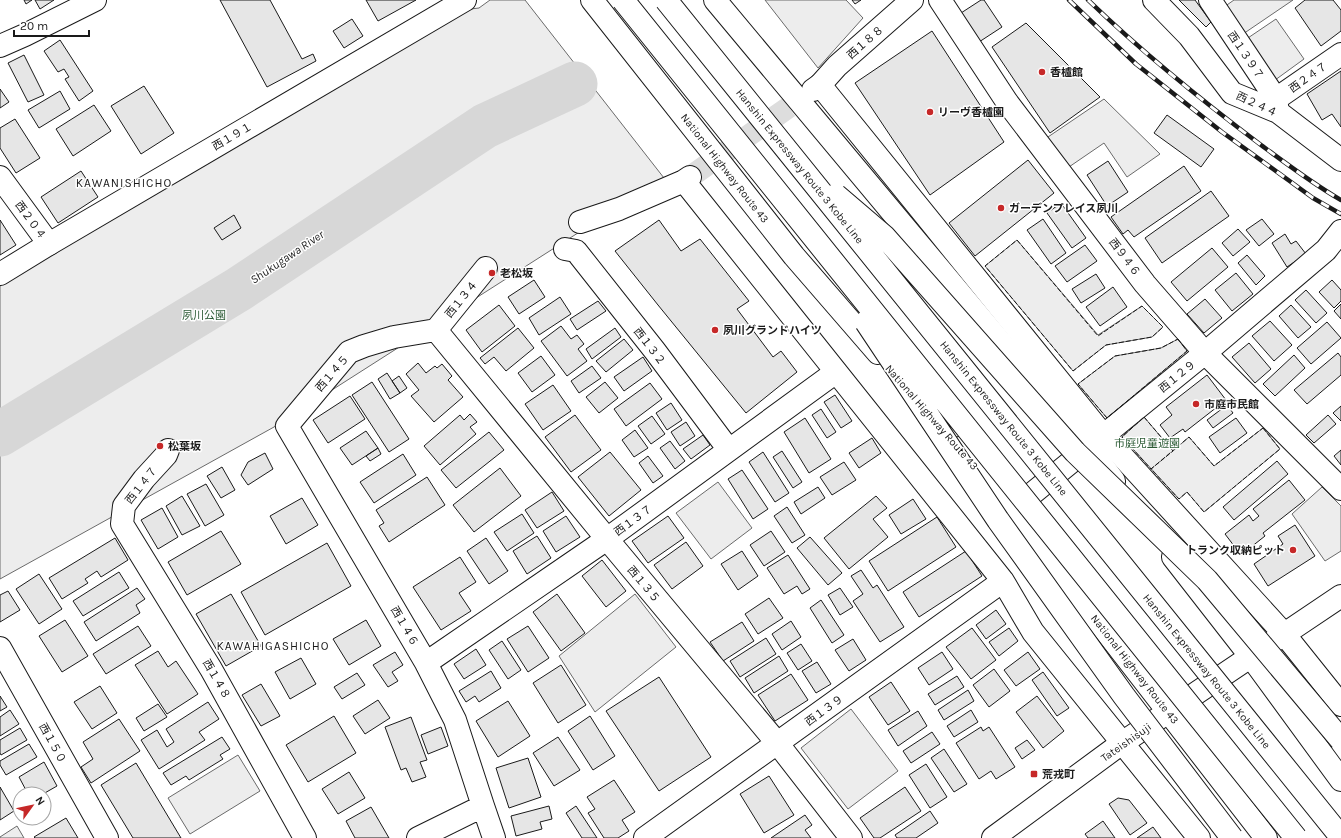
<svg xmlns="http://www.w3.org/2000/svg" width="1341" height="838" viewBox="0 0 1341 838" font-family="Karla,'Noto Sans JP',sans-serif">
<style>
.built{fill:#ededed;stroke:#6a6a6a}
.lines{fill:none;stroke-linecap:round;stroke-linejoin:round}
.river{stroke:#d7d7d7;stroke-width:45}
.building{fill:#e6e6e6;stroke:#1a1a1a}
.street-tunnel{stroke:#ddd;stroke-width:22;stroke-dasharray:22 11;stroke-linecap:butt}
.street-casing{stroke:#1a1a1a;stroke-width:24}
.secondary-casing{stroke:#1a1a1a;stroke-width:24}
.highway-casing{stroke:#1a1a1a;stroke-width:24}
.street{stroke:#fff;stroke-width:22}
.secondary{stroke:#fff;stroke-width:22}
.highway{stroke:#fff;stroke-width:22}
.rail-casing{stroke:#1a1a1a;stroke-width:4.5}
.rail{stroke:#fff;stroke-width:3;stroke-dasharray:9;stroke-linecap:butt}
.highway-bridge-casing{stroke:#1a1a1a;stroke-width:24;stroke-linecap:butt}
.highway-bridge{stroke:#fff;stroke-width:22}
.fence{stroke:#1a1a1a;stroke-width:1;stroke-dasharray:5 2;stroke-linecap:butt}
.poi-dot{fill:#c62828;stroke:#fff;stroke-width:1.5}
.labels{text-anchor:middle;stroke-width:3;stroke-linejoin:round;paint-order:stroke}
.street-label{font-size:11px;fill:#1a1a1a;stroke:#fff}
.poi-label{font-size:11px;font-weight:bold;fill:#1a1a1a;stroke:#fff;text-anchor:start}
.park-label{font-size:11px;fill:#2b5a34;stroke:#fff}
.neighbourhood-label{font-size:12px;letter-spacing:1px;fill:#1a1a1a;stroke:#fff}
.water-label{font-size:12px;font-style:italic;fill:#1a1a1a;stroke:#fff}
</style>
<rect width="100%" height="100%" fill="#fff"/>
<path class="built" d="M490,0H525L664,178L274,427L0,579V286L106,220L454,11L479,8Z
M765,0H846L863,18L818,68Z
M1234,0H1293L1243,34L1224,7Z
M1276,19L1304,59L1271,83L1242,42Z
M1104,99L1160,154L1127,177L1104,143L1066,169L1045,139Z
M1017,240L1098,335L1142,306L1163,327L1152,337L1106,345L1073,371L985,266Z
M1178,339L1187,351L1107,418L1078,384L1115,356L1161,348Z
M1144,417L1173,451L1189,437L1214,466L1263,428L1280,449L1204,512L1187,492L1179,499L1122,437Z
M718,482L752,528L711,559L676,513Z
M1322,487L1341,506V551L1325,561L1292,514Z
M635,594L676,647L595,712L559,656Z
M851,709L898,771L848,809L801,748Z
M238,755L260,791L190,834L168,798Z
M17,826L24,838H0V837Z"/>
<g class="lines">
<path class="river" d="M0,434L239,289L485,126L575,84"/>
</g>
<path class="building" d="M24,0H32L26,4Z
M35,0H54L40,9Z
M220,0H270L302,59L313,54L316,61L267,87Z
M366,0H416L378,21Z
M852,0H861L855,4Z
M981,0H984L1002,27L979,42L961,13Z
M1179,0H1195L1211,22L1206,27Z
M1305,0H1333L1341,10V31L1321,46L1295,8Z
M352,19L363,36L344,48L333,31Z
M1026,23L1100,97L1050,133L992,47Z
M932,31L1004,142L930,195L855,83Z
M60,40L93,91L79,101L65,79L69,77L64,69L58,72L44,51Z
M24,55L44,95L28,102L8,63Z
M1341,71V127L1332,114L1322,120L1307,94Z
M144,86L174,133L141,154L111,106Z
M0,89L9,102L0,108Z
M60,91L70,109L39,128L28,110Z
M94,105L111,131L73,156L56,129Z
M1167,115L1214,149L1201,167L1154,133Z
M15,119L40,158L16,173L0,148V128Z
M1028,160L1054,193L975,256L949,223Z
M1108,161L1128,192L1107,206L1087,175Z
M1184,166L1201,191L1134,237L1128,230L1123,234L1111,217Z
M81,171L98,197L58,223L41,197Z
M1211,191L1229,216L1162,263L1145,238Z
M1061,203L1086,238L1072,248L1047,213Z
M234,215L241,228L222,240L214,228Z
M1043,219L1066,253L1051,264L1027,230Z
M1262,219L1274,234L1259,246L1246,230Z
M0,220L16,245L0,255Z
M659,220L681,251L700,239L749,301L737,309L773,357L781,351L797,372L746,413L658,305L615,251Z
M1238,229L1250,242L1233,256L1222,243Z
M1285,234L1291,244L1296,241L1306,254L1287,267L1272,243Z
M1085,245L1097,261L1067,282L1055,266Z
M1212,248L1228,267L1187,301L1171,282Z
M1247,255L1265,276L1256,285L1238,263Z
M1236,273L1253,294L1232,311L1215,290Z
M1096,274L1105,288L1081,303L1072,289Z
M534,280L545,297L519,314L508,297Z
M1332,280L1341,290V301L1334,308L1319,292Z
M1113,287L1127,307L1100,326L1086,307Z
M1306,290L1327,313L1316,323L1295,300Z
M560,297L571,314L539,335L529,318Z
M1205,299L1222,318L1204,333L1187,314Z
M598,301L606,311L577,330L570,319Z
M1341,304V319L1334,311Z
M499,305L515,326L482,352L466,330Z
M1291,305L1311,327L1298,338L1279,316Z
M1270,321L1292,345L1274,361L1252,336Z
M1327,322L1341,338L1311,364L1297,348Z
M561,326L571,339L577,335L584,344L578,349L587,361L567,376L541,341Z
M518,328L534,348L506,371L494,357L485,364L480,358Z
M615,328L621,337L592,359L586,349Z
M624,339L633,350L606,372L596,361Z
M1249,343L1271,369L1255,383L1232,357Z
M1338,353L1341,357V375L1307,404L1294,390Z
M1294,355L1305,368L1275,396L1263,384Z
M541,356L555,375L532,392L518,373Z
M643,357L652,371L624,391L614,377Z
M418,363L426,373L435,366L437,368L442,364L452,376L448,380L463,397L434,422L411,396L419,390L406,374Z
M592,366L601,378L579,393L571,381Z
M387,373L400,393L390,399L378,379Z
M1207,375L1226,400L1185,432L1183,429L1170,438L1160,425L1172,415L1166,407Z
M399,376L407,388L400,393L392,381Z
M372,382L409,439L389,452L352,395Z
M605,382L618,398L599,413L586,397Z
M650,383L662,399L626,426L614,409Z
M553,385L571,411L543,430L525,404Z
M835,395L852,421L841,428L824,402Z
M350,396L365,419L328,443L313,420Z
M671,403L682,420L667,430L656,413Z
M1227,405L1233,413L1213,428L1207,420Z
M1341,406V421L1333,413Z
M821,409L836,432L827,438L812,415Z
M470,414L477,422L470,427L476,434L440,465L424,446L460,415L464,420Z
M575,415L601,450L571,472L545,437Z
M1328,415L1336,424L1314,443L1306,435Z
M652,416L665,434L651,444L638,426Z
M805,418L831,459L809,473L784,432Z
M1236,418L1247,433L1220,453L1209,437Z
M686,422L695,436L680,446L671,432Z
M635,430L648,448L634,457L622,440Z
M366,431L378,448L352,465L340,448Z
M489,432L504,450L456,488L441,470Z
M703,435L710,445L691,459L683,449Z
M872,438L881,453L859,468L849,453Z
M670,441L685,461L675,469L660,448Z
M378,448L381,454L370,461L366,456Z
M1341,450V465L1334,456Z
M782,451L802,482L793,488L773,457Z
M610,452L641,490L609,516L578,477Z
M763,452L789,493L775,502L749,462Z
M265,453L273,469L248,485L241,475L248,462Z
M403,454L416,475L374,503L360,482Z
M648,456L663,476L653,483L639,463Z
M1277,461L1288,474L1234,520L1223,507Z
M844,462L856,480L832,495L820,477Z
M222,467L235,490L221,498L207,476Z
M500,468L521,496L474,532L453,505Z
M742,470L768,509L753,519L728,479Z
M427,477L445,505L389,542L379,526L384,523L376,510Z
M1289,480L1305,500L1263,533L1265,536L1241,555L1225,534L1249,515L1253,521L1259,516L1253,509Z
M206,484L224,515L205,526L187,494Z
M818,487L825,498L801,514L794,502Z
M552,492L564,511L537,528L525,510Z
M182,496L200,526L182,535L166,506Z
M876,496L887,508L873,519L888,537L849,569L824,538Z
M302,498L318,525L286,544L270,516Z
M913,499L926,519L901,534L889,515Z
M787,507L805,535L792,543L774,516Z
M162,508L178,537L158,549L141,520Z
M522,514L534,533L507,551L494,532Z
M566,516L580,537L556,552L543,531Z
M668,516L684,538L648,563L632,541Z
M937,517L956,547L888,591L869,561Z
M1295,525L1315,556L1268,586L1254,564L1283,544L1278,536Z
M221,531L241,564L187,595L168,562Z
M771,531L785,552L764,566L750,545Z
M537,536L551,558L527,574L513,551Z
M810,537L842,573L828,585L797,548Z
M115,538L128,560L101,577L97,571L85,579L88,583L62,599L49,578Z
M486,538L508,571L489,584L467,551Z
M686,542L703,566L672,589L654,565Z
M327,543L351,586L265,635L241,592Z
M742,551L758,576L738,590L721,564Z
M966,551L982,576L919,617L903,592Z
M788,555L810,589L802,594L797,586L784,594L767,568Z
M460,557L476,582L459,593L471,611L441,630L413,587Z
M602,560L626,591L606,607L582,576Z
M861,570L873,588L877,585L904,627L880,642L853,601L863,594L851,576Z
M119,572L129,588L83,616L73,601Z
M39,574L62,609L39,624L16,589Z
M137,588L145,599L136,605L140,613L96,641L84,622Z
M840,588L853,607L840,615L828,595Z
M8,591L20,610L0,622V595Z
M231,594L261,646L226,666L196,614Z
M557,594L585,633L561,651L533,612Z
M769,598L783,618L758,634L745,614Z
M821,600L844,635L832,643L810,608Z
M996,610L1006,624L986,639L976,625Z
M65,620L88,656L62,672L39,636Z
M366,620L381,646L349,665L333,639Z
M791,621L801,637L782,650L772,634Z
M742,622L754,641L723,661L710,642Z
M138,626L151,646L106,674L93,654Z
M528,626L549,658L528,672L507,639Z
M972,628L996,660L971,679L946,647Z
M1009,628L1018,641L999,656L989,642Z
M766,638L776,654L740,677L730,661Z
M853,639L866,660L849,671L835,650Z
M502,641L521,670L508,679L489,650Z
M801,644L812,661L798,670L787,653Z
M476,649L486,665L464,679L454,664Z
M158,651L168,667L176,661L198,694L167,714L135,665Z
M395,652L403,665L392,672L398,681L388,687L373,665Z
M942,652L953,669L929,685L918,668Z
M1028,652L1040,669L1016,686L1004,670Z
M779,656L788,671L754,693L745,678Z
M301,658L316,684L290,699L275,672Z
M817,662L831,684L816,693L802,671Z
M561,665L586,705L558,723L533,683Z
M994,669L1010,691L989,707L973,685Z
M491,671L501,688L479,702L475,696L466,702L459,691Z
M1043,672L1069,708L1057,716L1032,680Z
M357,673L365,685L342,699L334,687Z
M791,674L808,700L775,721L758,695Z
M957,676L964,687L935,705L928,694Z
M659,677L711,757L659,791L606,711Z
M891,682L910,711L888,725L869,697Z
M261,684L280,716L261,726L242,695Z
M100,686L117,713L92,729L74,702Z
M968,690L974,701L944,720L938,710Z
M0,696L7,707L0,711Z
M1037,696L1064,731L1043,748L1016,712Z
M378,700L390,718L365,734L353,716Z
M508,701L530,736L498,757L476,721Z
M208,702L219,719L199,732L205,740L159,769L141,740L157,730L167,747L174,742L166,729Z
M158,704L167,717L144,731L136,718Z
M10,710L19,724L0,736V717Z
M971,710L978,722L954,737L947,726Z
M918,711L927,726L898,746L888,730Z
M334,716L356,753L308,782L286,745Z
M590,716L615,756L593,770L568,731Z
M411,717L427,760L420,762L426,777L412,782L406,768L401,770L385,727Z
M119,719L140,751L91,783L81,767L93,759L83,742Z
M441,727L448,746L428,754L421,735Z
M981,727L983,731L989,727L1015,767L996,779L991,771L979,779L956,743Z
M20,728L27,740L1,755L0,753V740Z
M932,732L940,744L911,763L903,751Z
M222,737L230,749L220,755L223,759L189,780L186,776L171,785L163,773Z
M558,737L580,770L554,786L533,753Z
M1027,740L1035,750L1022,759L1015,748Z
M29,744L37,757L6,775L0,765V761Z
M944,749L967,784L954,792L931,758Z
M528,758L541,797L509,808L496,768Z
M44,762L57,786L43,794H28L19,777Z
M136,763L181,838H133L101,785Z
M926,764L947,797L930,808L909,775Z
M349,772L365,798L338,814L322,789Z
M769,776L794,815L764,833L740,794Z
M614,780L635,812L622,820L629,831L618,838H604L588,813L595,809L587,797Z
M0,787L14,811L0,820Z
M905,787L921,811L880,838H874L860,818Z
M1118,798L1129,800L1147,823L1130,835L1109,804Z
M549,806L552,819L540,822L542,829L516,836L511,816Z
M576,806L597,838H582L566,813Z
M371,807L389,838H355L346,821Z
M930,811L938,823L916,838H897L895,835Z
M805,815L812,825L805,830L811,838H771Z
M66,818L78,838H35L34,837Z
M1103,821L1115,838H1088L1085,834Z
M1153,827L1161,838H1137Z"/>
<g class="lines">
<path class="street-tunnel" d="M690,177L813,90"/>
<g class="street-casing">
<path id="street" d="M940,0L1007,102L1145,284L1205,353L1341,489
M1154,0L1189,36L1232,93L1278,112L1341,160
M1210,0L1276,99L1278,112
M0,46L25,35L95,0
M813,90L820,85L1103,435L1285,635L1341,705
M1276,99L1341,54
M684,181L1003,581L1033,632L1199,838
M580,222L619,209L684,181L690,177
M565,249L576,251L655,351L729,450
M0,274L49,244L465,0
M436,330L607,539L778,744L851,838
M436,330L394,337L364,346L349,352L287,426L426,663L455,720L483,806L494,838
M436,330L486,268
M168,450L166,455L144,479L124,506L122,524L211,669L305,838
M1012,510L1205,353L1326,250L1341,231
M0,648L107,838
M426,663L607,539L836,372
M418,838L483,806
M645,838L1003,581"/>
</g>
<g class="secondary-casing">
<path id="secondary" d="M820,85L837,66L912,0
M0,177L49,244
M993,838L1122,743L1341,596"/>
</g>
<g class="highway-casing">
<path id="highway" d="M592,0L794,256L878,353
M715,0L1089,448L1114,481
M959,448L1012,510L1266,838
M1173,557L1251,657L1341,780"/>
</g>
<use href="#street" class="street"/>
<use href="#secondary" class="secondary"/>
<use href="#highway" class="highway"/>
<g class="rail-casing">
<path id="rail" d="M1069,0L1136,64L1222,132L1313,198L1341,214
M1088,0C1142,52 1201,100 1261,145C1287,164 1313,184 1341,200"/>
</g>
<use href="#rail" class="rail"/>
<g class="highway-bridge-casing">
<path id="highway-bridge" d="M623,0L1296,838
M666,0L1341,837
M836,195L884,236L1075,452L1207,580L1341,740
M866,322L998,520L1124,696L1232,838"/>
</g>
<use href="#highway-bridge" class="highway-bridge"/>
<path class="fence" d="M1017,240L1098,336L1142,306L1163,327L1152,337L1106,345L1073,371L985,266Z
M1178,339L1187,351L1107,418L1078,384L1115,356L1161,348Z
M1144,417L1173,451L1151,469L1122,437Z
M1263,428L1280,449L1204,512L1187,492L1179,499L1151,469L1189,437L1214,466Z"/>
</g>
<g class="poi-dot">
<circle cx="1042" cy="72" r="4"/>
<circle cx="930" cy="112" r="4"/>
<circle cx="1001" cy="208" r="4"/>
<circle cx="492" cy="273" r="4"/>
<circle cx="715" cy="330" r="4"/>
<circle cx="1196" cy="404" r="4"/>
<circle cx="160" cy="446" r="4"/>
<circle cx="1293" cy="550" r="4"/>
<rect x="1030" y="770" width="8" height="8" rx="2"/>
</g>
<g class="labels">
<g class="street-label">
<text transform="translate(865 42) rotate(-41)" y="4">西１８８</text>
<text transform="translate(1246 55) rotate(56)" y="4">西１３９７</text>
<text transform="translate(1308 77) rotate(-35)" y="4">西２４７</text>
<text transform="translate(1257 104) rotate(25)" y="4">西２４４</text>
<text transform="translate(232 136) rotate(-30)" y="4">西１９１</text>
<text transform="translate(800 166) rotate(51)" y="4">Hanshin Expressway Route 3 Kobe Line</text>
<text transform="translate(725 168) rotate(52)" y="4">National Highway Route 43</text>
<text transform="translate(31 220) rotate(54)" y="4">西２０４</text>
<text transform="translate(1125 257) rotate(53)" y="4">西９４６</text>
<text transform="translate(461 299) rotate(-51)" y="4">西１３４</text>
<text transform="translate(650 346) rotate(52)" y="4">西１３２</text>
<text transform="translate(332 373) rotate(-49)" y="4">西１４５</text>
<text transform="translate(1177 376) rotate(-39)" y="4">西１２９</text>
<text transform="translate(932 417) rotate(49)" y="4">National Highway Route 43</text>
<text transform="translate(1004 418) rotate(51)" y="4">Hanshin Expressway Route 3 Kobe Line</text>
<text transform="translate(141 485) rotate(-52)" y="4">西１４７</text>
<text transform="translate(633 520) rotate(-36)" y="4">西１３７</text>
<text transform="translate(644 584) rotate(50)" y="4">西１３５</text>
<text transform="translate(405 626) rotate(60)" y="4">西１４６</text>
<text transform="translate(1135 669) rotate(52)" y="4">National Highway Route 43</text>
<text transform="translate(1207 671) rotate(51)" y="4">Hanshin Expressway Route 3 Kobe Line</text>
<text transform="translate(217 679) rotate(60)" y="4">西１４８</text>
<text transform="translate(824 710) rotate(-36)" y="4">西１３９</text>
<text transform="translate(1126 742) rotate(-35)" y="4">Tateishisuji</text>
<text transform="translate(53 743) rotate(61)" y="4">西１５０</text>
</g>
<g class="poi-label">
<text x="1050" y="76">香櫨館</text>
<text x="938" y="116">リーヴ香櫨園</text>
<text x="1009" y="212">ガーデンプレイス夙川</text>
<text x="500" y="277">老松坂</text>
<text x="723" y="334">夙川グランドハイツ</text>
<text x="1204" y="408">市庭市民館</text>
<text x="168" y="450">松葉坂</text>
<text x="1285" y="554" text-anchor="end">トランク収納ピット</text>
<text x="1042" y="778">荒戎町</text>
</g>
<g class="park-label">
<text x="204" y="319">夙川公園</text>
<text x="1147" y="447">市庭児童遊園</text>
</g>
<g class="neighbourhood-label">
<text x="124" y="187">KAWANISHICHO</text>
<text x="273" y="650">KAWAHIGASHICHO</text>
</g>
<g class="water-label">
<text transform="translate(287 257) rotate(-34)" y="4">Shukugawa River</text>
</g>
</g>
<g transform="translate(32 806) rotate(57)"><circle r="19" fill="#ffffff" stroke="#a3a3a3"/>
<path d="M0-3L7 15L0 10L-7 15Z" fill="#c62828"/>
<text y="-6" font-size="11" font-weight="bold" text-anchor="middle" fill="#1a1a1a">N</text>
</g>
<path d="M14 30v6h75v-6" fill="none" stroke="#1a1a1a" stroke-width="2"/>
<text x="20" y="30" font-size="12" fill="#1a1a1a" stroke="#ffffff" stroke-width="3" paint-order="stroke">20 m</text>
</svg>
